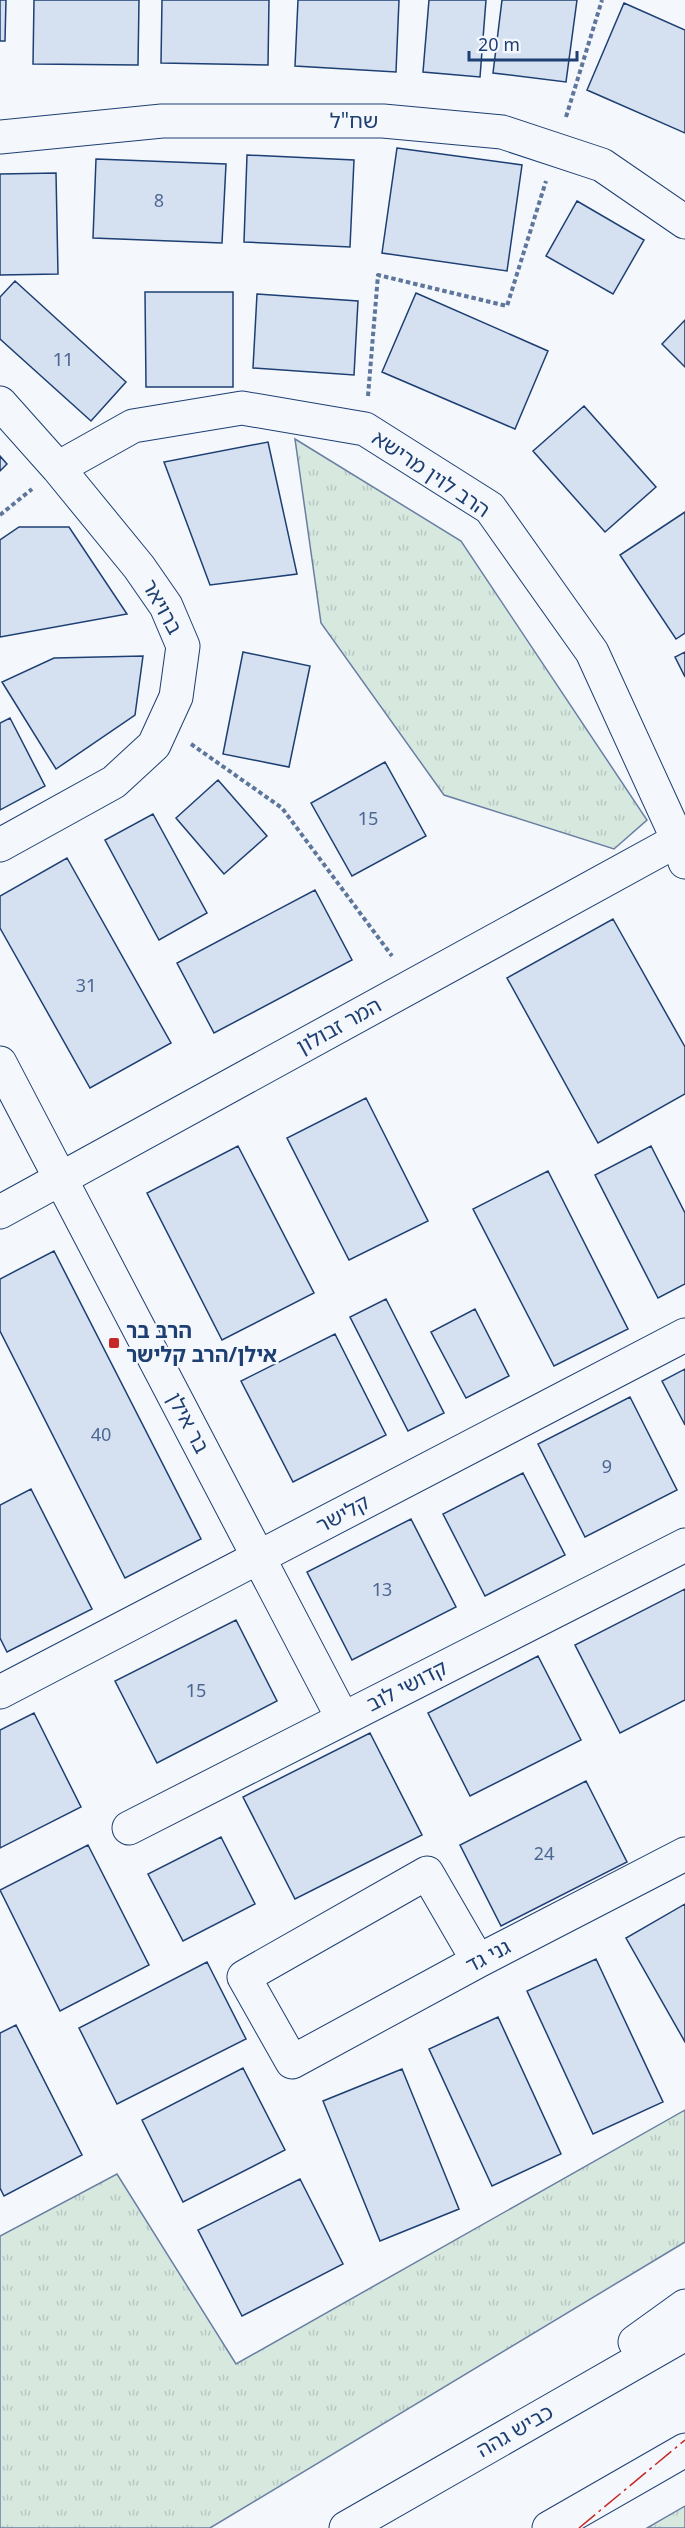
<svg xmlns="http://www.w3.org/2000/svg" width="685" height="2528" viewBox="0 0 685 2528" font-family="Georgia,'Noto Sans Hebrew',serif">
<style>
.grass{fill:url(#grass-tufts);stroke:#687fa3;stroke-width:1.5}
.building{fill:#d5e0f0;stroke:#1d3f73;stroke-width:1.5}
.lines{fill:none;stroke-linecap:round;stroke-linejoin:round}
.minor-casing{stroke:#1d3f73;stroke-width:35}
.highway-casing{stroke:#1d3f73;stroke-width:35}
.path{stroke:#5e769c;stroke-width:4;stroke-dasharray:4.5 3;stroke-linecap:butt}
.minor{stroke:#f4f7fb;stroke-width:33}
.highway{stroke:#f4f7fb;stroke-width:33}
.power{stroke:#c62828;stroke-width:1.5;stroke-dasharray:21 4.5 3 4.5;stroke-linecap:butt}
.poi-dot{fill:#c62828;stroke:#f4f7fb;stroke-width:2}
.labels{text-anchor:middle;stroke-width:4.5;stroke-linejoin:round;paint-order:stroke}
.number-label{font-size:18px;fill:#4b6792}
.street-label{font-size:21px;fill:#1d3f73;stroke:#f4f7fb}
.poi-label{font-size:21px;font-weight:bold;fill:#1d3f73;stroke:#f4f7fb;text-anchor:start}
</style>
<defs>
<pattern id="grass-tufts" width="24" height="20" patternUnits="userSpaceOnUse" patternTransform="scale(1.5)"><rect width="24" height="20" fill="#d7e8df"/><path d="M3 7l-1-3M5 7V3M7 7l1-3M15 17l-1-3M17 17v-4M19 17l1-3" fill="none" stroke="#b8c8c3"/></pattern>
</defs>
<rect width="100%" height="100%" fill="#f4f7fb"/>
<path class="grass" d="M295,439L461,541L647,820L614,849L444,795L321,623Z
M685,2110V2242L210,2528H0V2236L117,2174L236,2364Z
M685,2506V2528H647Z"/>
<path class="building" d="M0,0H6L5,41H0Z
M34,0H139L138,65L33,64Z
M162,0H269L268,65L161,63Z
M298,0H399L396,72L295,66Z
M429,0H486L480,77L423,72Z
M502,0H577L566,82L493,73Z
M624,3L685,30V133L587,90Z
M397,148L522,165L507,271L382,253Z
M247,155L354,160L350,247L244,242Z
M96,159L226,164L222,243L93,238Z
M56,173L58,274L0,275V174Z
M577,201L644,240L613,294L546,256Z
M15,281L126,382L91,421L0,339V297Z
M145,292H233V387H146Z
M416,293L548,351L515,429L382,372Z
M257,294L358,301L354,375L253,368Z
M685,320V367L662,344Z
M584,406L656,487L605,532L533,451Z
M268,442L297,574L210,585L164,462Z
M0,456L7,464L0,471Z
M685,512V633L676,639L620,555Z
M19,527H69L127,614L0,637V540Z
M243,652L310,666L289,767L223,754Z
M685,652V677L675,657Z
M143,656L135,715L56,769L2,682L54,658Z
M10,718L45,786L0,810V723Z
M385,762L426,836L352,876L311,803Z
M218,780L267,836L224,874L176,818Z
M153,814L207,913L159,940L105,840Z
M67,858L171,1043L90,1088L0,928V896Z
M315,890L352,960L214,1033L177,963Z
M613,919L685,1047V1094L598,1143L507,978Z
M366,1098L428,1221L349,1260L287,1138Z
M238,1146L314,1293L222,1340L147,1193Z
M651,1146L685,1213V1284L658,1298L595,1175Z
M548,1171L628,1329L554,1366L473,1209Z
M54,1251L201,1539L125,1578L0,1331V1279Z
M386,1299L444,1413L408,1431L350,1317Z
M475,1309L509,1376L466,1398L431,1332Z
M335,1334L386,1435L293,1482L241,1381Z
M685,1369V1425L662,1381Z
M630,1397L677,1490L585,1537L538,1444Z
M523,1473L565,1555L485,1596L443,1514Z
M31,1489L92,1609L7,1652L0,1638V1505Z
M411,1519L456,1607L352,1660L307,1572Z
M685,1589V1700L620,1733L575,1645Z
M236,1620L277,1701L157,1763L115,1681Z
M538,1656L581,1740L470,1796L428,1713Z
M34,1713L81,1807L0,1848V1730Z
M370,1733L422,1835L295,1899L243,1797Z
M586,1781L627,1862L501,1926L460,1845Z
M221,1837L255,1904L183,1941L148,1874Z
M88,1845L149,1965L60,2011L0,1890Z
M685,1904V2042L626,1938Z
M596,1959L663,2102L593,2134L527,1991Z
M207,1962L246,2039L117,2104L79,2028Z
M498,2017L561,2154L492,2186L429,2049Z
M16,2025L82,2155L4,2196L0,2188V2033Z
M243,2068L285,2150L183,2202L142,2120Z
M402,2069L459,2209L380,2241L323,2101Z
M300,2179L343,2264L242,2316L198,2230Z"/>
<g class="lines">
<g class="minor-casing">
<path id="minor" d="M0,137L162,121H383L502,132L602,165L685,222
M0,403L58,468L139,567L166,606L183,646L176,697L154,745L114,782L0,845
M58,468L133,426L242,408L365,429L490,508L592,652L678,840L685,862
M0,1063L343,1719
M0,1212L678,840
M0,1692L685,1335
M129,1828L685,1545
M478,1961L427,1873L244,1977L292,2062L478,1961L685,1854"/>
</g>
<g class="highway-casing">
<path id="highway" d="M635,2342L685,2306
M346,2528L685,2334
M549,2528L685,2450"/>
</g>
<path class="path" d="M566,117L602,0
M368,396L378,275L507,306L546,181
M0,515L32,489
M191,744L282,808L392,956"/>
<use href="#minor" class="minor"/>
<use href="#highway" class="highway"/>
<path class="power" d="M579,2528L685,2440"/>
</g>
<rect class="poi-dot" x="108" y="1337" width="12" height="12" rx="3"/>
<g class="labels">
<g class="number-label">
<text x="159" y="207">8</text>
<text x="63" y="366">11</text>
<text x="368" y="825">15</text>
<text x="86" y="992">31</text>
<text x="101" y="1441">40</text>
<text x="607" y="1473">9</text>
<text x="382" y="1596">13</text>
<text x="196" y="1697">15</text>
<text x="544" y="1860">24</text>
</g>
<g class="street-label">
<text x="354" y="128">שח"ל</text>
<text transform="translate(431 474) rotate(34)" y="7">הרב לוין מרישא</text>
<text transform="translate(162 607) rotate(61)" y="7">ברויאר</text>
<text transform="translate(339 1026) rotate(-29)" y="7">המר זבולון</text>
<text transform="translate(188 1423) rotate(62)" y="7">בר אילן</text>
<text transform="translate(343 1514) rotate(-28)" y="7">קלישר</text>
<text transform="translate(407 1686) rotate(-27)" y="7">קדושי לוב</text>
<text transform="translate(488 1956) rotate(-28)" y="7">גני גד</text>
<text transform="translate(515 2431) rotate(-30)" y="7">כביש גהה</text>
</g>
<g class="poi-label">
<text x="126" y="1338">הרב בר<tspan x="126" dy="24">אילן/הרב קלישר</tspan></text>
</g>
</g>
<path d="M469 51v9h108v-9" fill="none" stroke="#1d3f73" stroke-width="3"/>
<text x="478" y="51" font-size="18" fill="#1d3f73" stroke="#f4f7fb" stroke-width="4.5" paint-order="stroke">20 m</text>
</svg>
